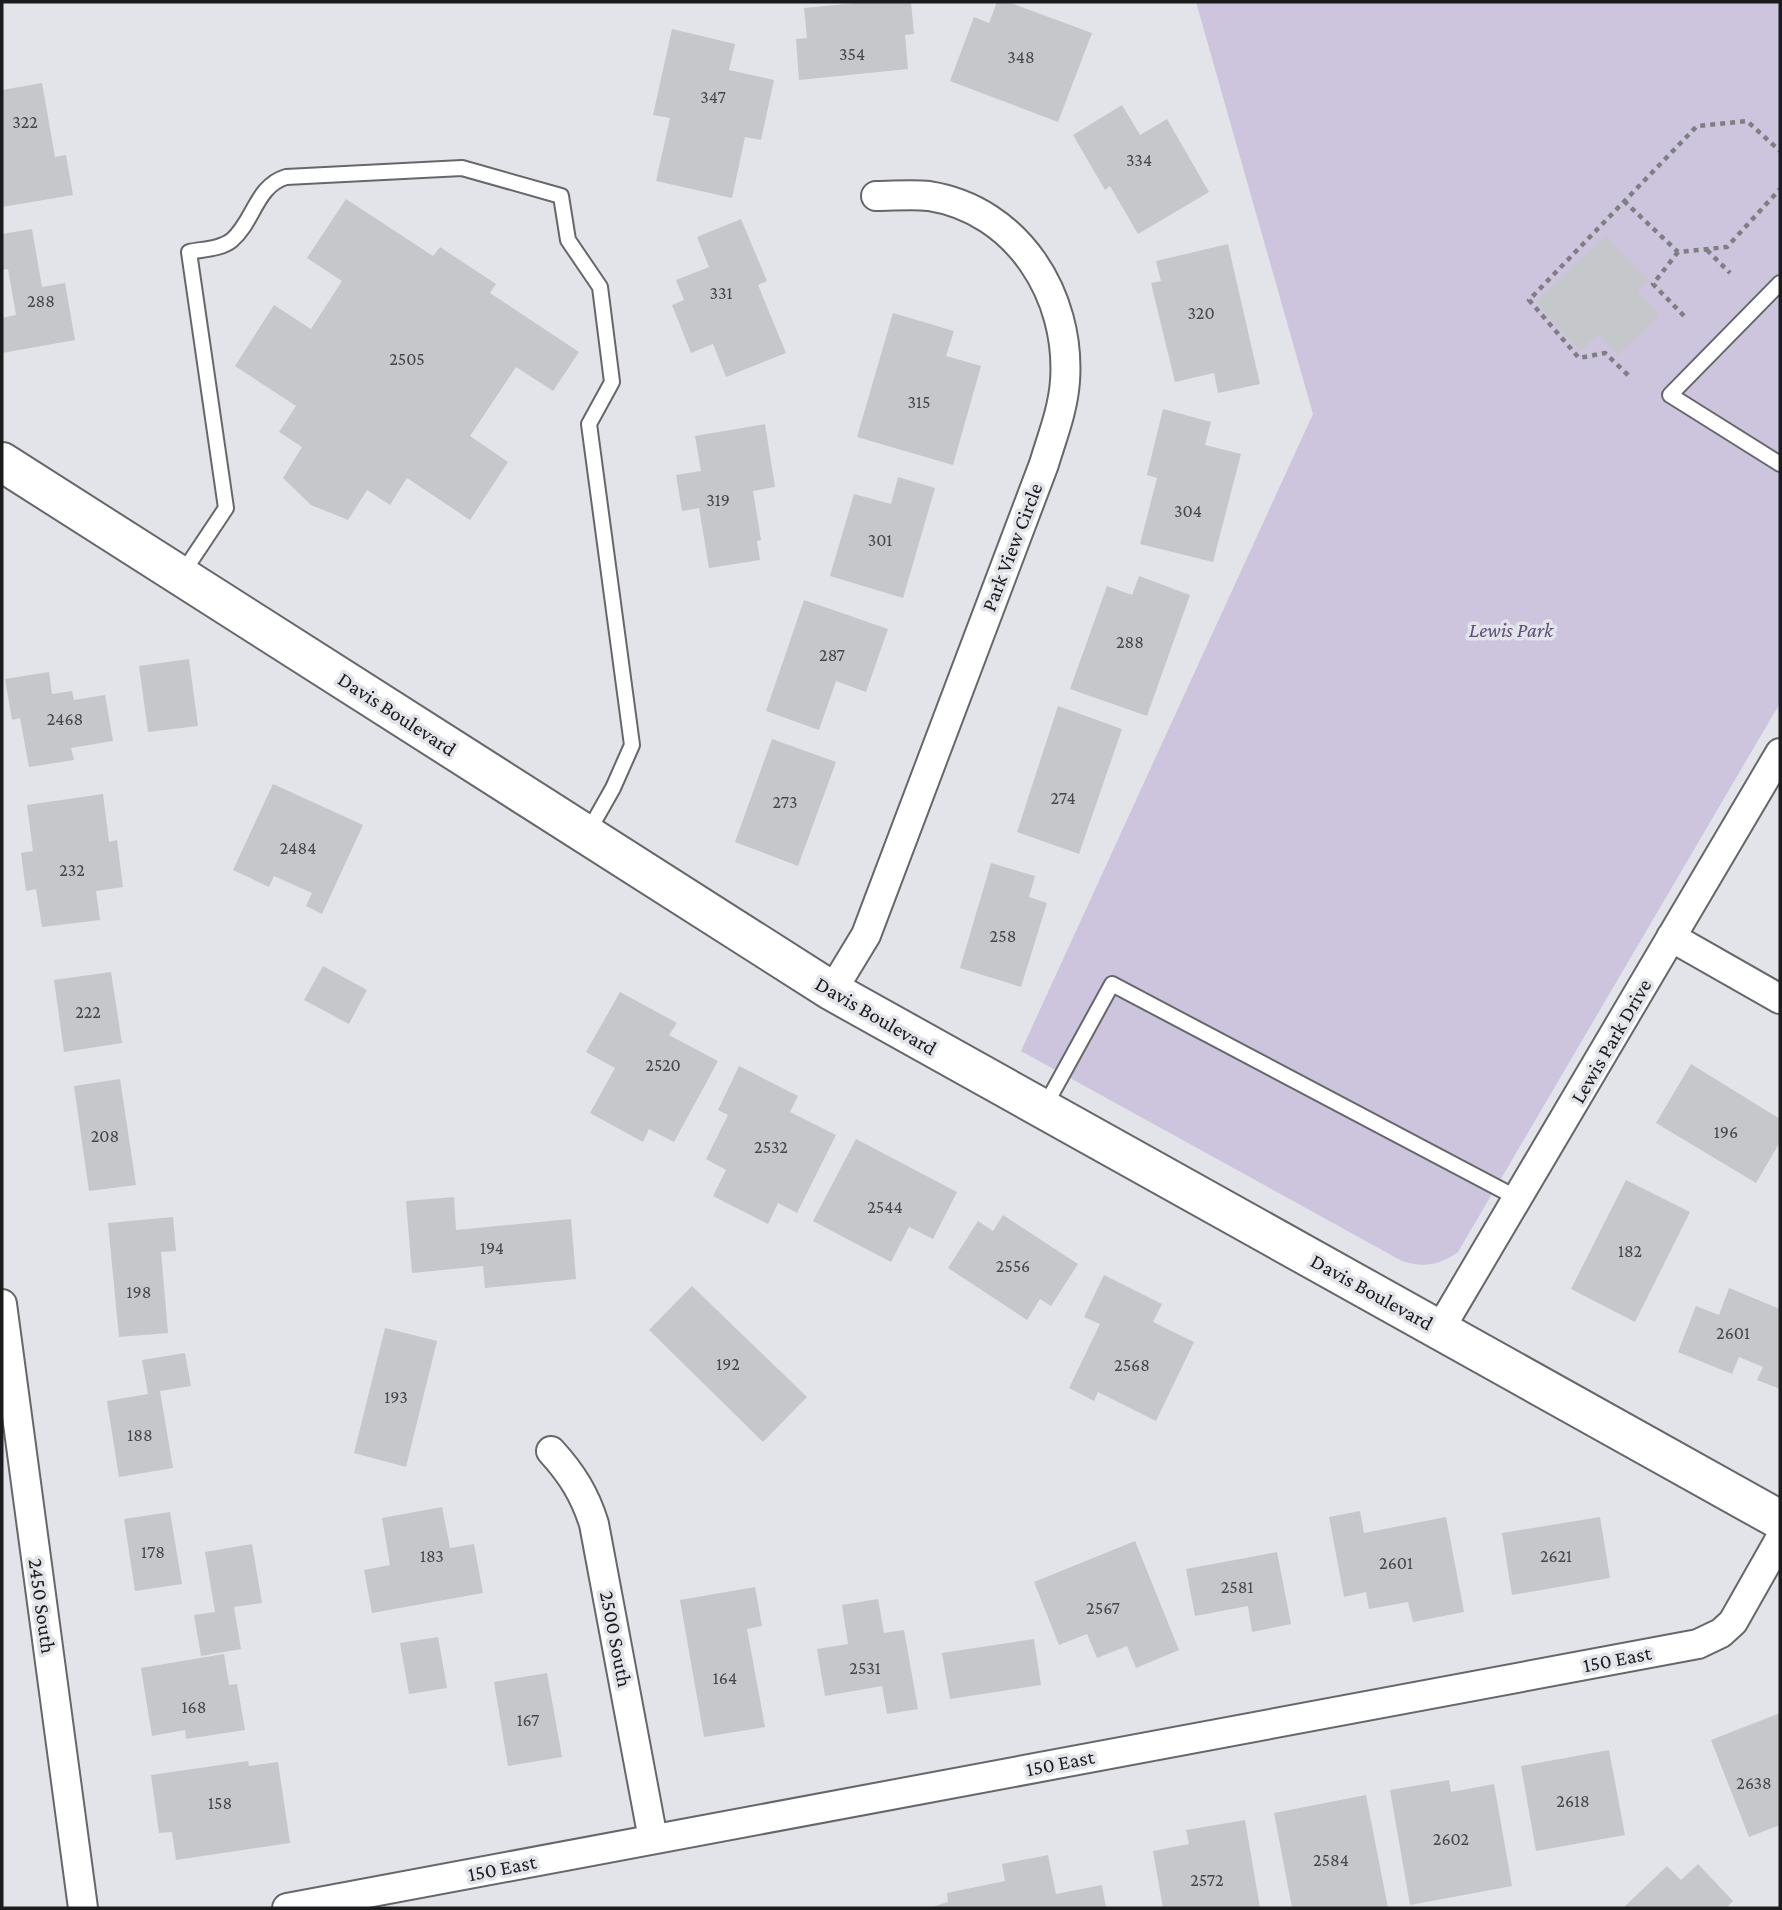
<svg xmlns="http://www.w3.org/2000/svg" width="1782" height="1910" viewBox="0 0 1782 1910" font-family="'Crimson Pro',serif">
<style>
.green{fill:#cdc4de}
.building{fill:#c6c7cb}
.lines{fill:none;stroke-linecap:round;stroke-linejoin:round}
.lane-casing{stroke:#65676a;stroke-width:18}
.street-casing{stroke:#65676a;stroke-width:32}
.secondary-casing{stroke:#65676a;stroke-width:42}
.path{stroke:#7e7f82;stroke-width:4.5;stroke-dasharray:5 5;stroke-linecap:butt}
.lane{stroke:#fff;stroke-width:14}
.street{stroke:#fff;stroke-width:28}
.secondary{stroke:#fff;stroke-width:38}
.labels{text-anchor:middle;stroke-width:7;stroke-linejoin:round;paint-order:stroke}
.number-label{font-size:18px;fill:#464648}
.street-label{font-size:21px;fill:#1b1b1d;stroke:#e2e4e9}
.park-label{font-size:21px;font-style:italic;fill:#604e7a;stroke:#e2e4e9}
</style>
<rect width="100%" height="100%" fill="#e2e4e9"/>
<path class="green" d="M1196,2H1780V703L1458,1252C1440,1265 1423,1268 1402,1261L1021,1051L1313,414Z"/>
<path class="building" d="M867,2H911L914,34L905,35L908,69L799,80L796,39L807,38L804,8Z
M997,2H1008L1092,33L1058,122L950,81L974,17L989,23Z
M672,29L735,44L729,70L774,80L761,140L745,137L732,198L656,181L670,118L653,115Z
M42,83L55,157L66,155L73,195L2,207V90Z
M1122,105L1140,135L1167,119L1209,192L1138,234L1110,186L1105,190L1073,135Z
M346,199L433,256L440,247L496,284L490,293L579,352L553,391L516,367L470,436L508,462L470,520L407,478L390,505L367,490L348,520L311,505L283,478L302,447L279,432L296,406L235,366L274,305L311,329L342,281L307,258Z
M741,219L767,281L758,285L786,353L726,377L713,344L691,353L672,305L684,300L676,280L709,267L697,237Z
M32,229L42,287L65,283L75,340L2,353V318L16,315L8,269L2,270V234Z
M1606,236L1649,281L1637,291L1660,315L1617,355L1598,334L1580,352L1535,302Z
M1228,244L1260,384L1218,393L1214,373L1175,382L1151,283L1161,281L1156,261Z
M893,313L954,331L946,356L981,366L953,465L857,437Z
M1163,409L1211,422L1205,445L1241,454L1213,562L1140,544L1157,478L1147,475Z
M765,424L775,487L753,491L761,540L757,541L760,560L709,568L699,508L682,511L676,475L701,471L695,436Z
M898,477L935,488L903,598L830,576L854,494L891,504Z
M1139,576L1190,595L1147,716L1070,689L1107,586L1132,595Z
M804,600L888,629L866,692L836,681L819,730L766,711Z
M189,659L198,726L148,732L139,666Z
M49,672L52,694L72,691L74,700L105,695L113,741L71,748L74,760L29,767L20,718L12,720L5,679Z
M1058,706L1122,729L1079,854L1017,832Z
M772,739L836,762L798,866L735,842Z
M273,784L363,825L322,914L306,906L312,893L274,876L269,887L233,870Z
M103,794L109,842L117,840L123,887L96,891L100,920L42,927L36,889L26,891L21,853L33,851L27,805Z
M991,863L1035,876L1029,897L1047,903L1021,987L960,968Z
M323,966L367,990L349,1024L304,1000Z
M111,972L122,1043L64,1052L54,980Z
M620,992L677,1023L669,1035L718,1061L674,1142L649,1129L643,1142L590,1113L615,1068L586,1052Z
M1691,1064L1780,1119V1142L1756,1183L1656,1123Z
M739,1066L798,1096L790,1112L836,1135L797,1213L778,1203L768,1224L713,1196L726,1170L706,1159L728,1115L718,1110Z
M120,1079L136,1185L89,1191L74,1086Z
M856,1139L957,1192L933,1239L909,1227L891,1262L813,1221Z
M1626,1180L1690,1212L1635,1322L1571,1289Z
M454,1197L456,1230L571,1219L576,1279L485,1288L483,1266L412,1273L406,1201Z
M1003,1215L1078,1264L1051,1306L1040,1299L1027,1320L948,1268L978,1221L993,1231Z
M173,1217L176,1251L161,1252L168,1333L119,1337L108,1223Z
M1104,1275L1162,1304L1153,1322L1194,1342L1156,1421L1098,1392L1094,1401L1069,1388L1100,1324L1084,1317Z
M692,1286L807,1397L763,1442L649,1330Z
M1729,1288L1780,1309V1389L1757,1380L1763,1367L1739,1357L1732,1374L1678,1352L1696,1306L1719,1315Z
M385,1328L437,1341L406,1467L354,1453Z
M185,1353L191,1386L160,1391L173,1468L119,1477L107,1401L148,1394L142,1360Z
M442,1507L450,1548L474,1544L483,1593L372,1613L364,1570L390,1565L382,1518Z
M1360,1511L1364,1533L1446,1517L1464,1612L1413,1622L1408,1602L1369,1609L1366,1592L1344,1597L1329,1517Z
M170,1512L182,1584L135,1591L124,1519Z
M1600,1517L1610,1578L1512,1595L1502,1533Z
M1135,1541L1179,1650L1136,1668L1127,1646L1097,1658L1087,1634L1059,1645L1034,1582Z
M252,1544L262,1603L234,1607L241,1649L201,1656L194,1615L215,1612L205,1552Z
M1277,1552L1291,1624L1252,1632L1248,1606L1195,1616L1186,1569Z
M755,1587L762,1626L747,1629L765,1727L704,1737L680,1600Z
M878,1599L884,1633L904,1630L918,1709L887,1714L882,1686L825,1696L817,1649L848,1644L842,1605Z
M438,1637L447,1688L409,1694L400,1643Z
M1034,1639L1041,1685L950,1699L942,1653Z
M224,1654L229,1685L237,1684L245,1730L186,1739L185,1730L152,1736L141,1668Z
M547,1673L562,1757L508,1766L494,1682Z
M1780,1713V1825L1749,1837L1711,1740Z
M1609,1750L1625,1835L1536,1851L1521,1766Z
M248,1761L249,1766L278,1762L290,1843L176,1860L172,1832L159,1833L151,1775Z
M1449,1780L1451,1792L1494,1784L1512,1886L1410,1905L1390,1790Z
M1366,1795L1388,1908H1292L1274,1813Z
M1245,1820L1260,1908H1163L1153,1851L1189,1844L1186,1830Z
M1048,1855L1056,1894L1102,1885L1106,1908H929L948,1902L947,1893L1005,1881L1002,1864Z
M1698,1864L1733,1901L1726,1908H1623L1667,1866L1681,1880Z"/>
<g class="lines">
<g class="lane-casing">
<path id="lane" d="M1780,283L1670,395L1780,464
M182,574L226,508L189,252C203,249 221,249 232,240C254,221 256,186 286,177L462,168L561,196L568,240L600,287L612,382L589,424L632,745L613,788L587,834
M1045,1106L1112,984L1519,1199"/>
</g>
<g class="street-casing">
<path id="street" d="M1671,937L1780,999
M832,991L866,935L1044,464C1052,437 1063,410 1065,381C1071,296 1018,210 929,196C912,194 893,196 876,196
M2,1304L83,1908
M1440,1329L1780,753
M551,1451C572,1474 585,1495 594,1524L653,1839
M287,1908L1698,1644L1721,1633L1733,1622L1780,1539"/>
</g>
<g class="secondary-casing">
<path id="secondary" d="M2,462L832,991L1780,1520"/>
</g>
<path class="path" d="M1624,201L1678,252L1727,247L1780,189
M1707,250L1730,273
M1678,252L1653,284L1686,318
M1628,375L1605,353L1579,358L1529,300L1697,126L1747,121L1780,151"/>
<use href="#lane" class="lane"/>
<use href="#street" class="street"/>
<use href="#secondary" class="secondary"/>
</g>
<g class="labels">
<g class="number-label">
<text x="852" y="60">354</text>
<text x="1021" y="63">348</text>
<text x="713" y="103">347</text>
<text x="25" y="128">322</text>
<text x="1139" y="166">334</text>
<text x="721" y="299">331</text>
<text x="41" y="307">288</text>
<text x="1201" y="319">320</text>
<text x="407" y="365">2505</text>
<text x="919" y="408">315</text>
<text x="718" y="506">319</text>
<text x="1188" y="517">304</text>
<text x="880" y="546">301</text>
<text x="1130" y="648">288</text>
<text x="832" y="661">287</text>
<text x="65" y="725">2468</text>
<text x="1063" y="804">274</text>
<text x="785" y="808">273</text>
<text x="298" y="854">2484</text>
<text x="72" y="876">232</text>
<text x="1003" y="942">258</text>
<text x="88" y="1018">222</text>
<text x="663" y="1071">2520</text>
<text x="1726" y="1138">196</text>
<text x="105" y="1142">208</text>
<text x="771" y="1153">2532</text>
<text x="885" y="1213">2544</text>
<text x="492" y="1254">194</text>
<text x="1630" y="1257">182</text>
<text x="1013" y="1272">2556</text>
<text x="139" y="1298">198</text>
<text x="1733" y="1339">2601</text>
<text x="728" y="1370">192</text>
<text x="1132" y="1371">2568</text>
<text x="396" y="1403">193</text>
<text x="140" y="1441">188</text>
<text x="153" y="1558">178</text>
<text x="432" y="1562">183</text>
<text x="1556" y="1562">2621</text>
<text x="1396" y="1569">2601</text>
<text x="1237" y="1593">2581</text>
<text x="1103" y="1614">2567</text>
<text x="865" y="1674">2531</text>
<text x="725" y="1684">164</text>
<text x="194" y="1713">168</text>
<text x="528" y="1726">167</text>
<text x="1754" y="1789">2638</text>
<text x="1573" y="1807">2618</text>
<text x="220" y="1809">158</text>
<text x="1451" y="1845">2602</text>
<text x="1331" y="1866">2584</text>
<text x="1207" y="1886">2572</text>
</g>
<g class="street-label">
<text transform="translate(1012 547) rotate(-69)" y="7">Park View Circle</text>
<text transform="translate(397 714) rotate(33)" y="7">Davis Boulevard</text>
<text transform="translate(876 1016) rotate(30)" y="7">Davis Boulevard</text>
<text transform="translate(1611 1041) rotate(-60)" y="7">Lewis Park Drive</text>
<text transform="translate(1372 1292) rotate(29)" y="7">Davis Boulevard</text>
<text transform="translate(42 1606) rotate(82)" y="7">2450 South</text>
<text transform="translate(616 1639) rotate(79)" y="7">2500 South</text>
<text transform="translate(1617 1659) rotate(-11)" y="7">150 East</text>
<text transform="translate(1060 1763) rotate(-11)" y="7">150 East</text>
<text transform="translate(502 1868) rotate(-11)" y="7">150 East</text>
</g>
<g class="park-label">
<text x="1511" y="637">Lewis Park</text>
</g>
</g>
<rect width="1782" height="1910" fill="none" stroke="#1b1b1d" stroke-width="7"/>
</svg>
